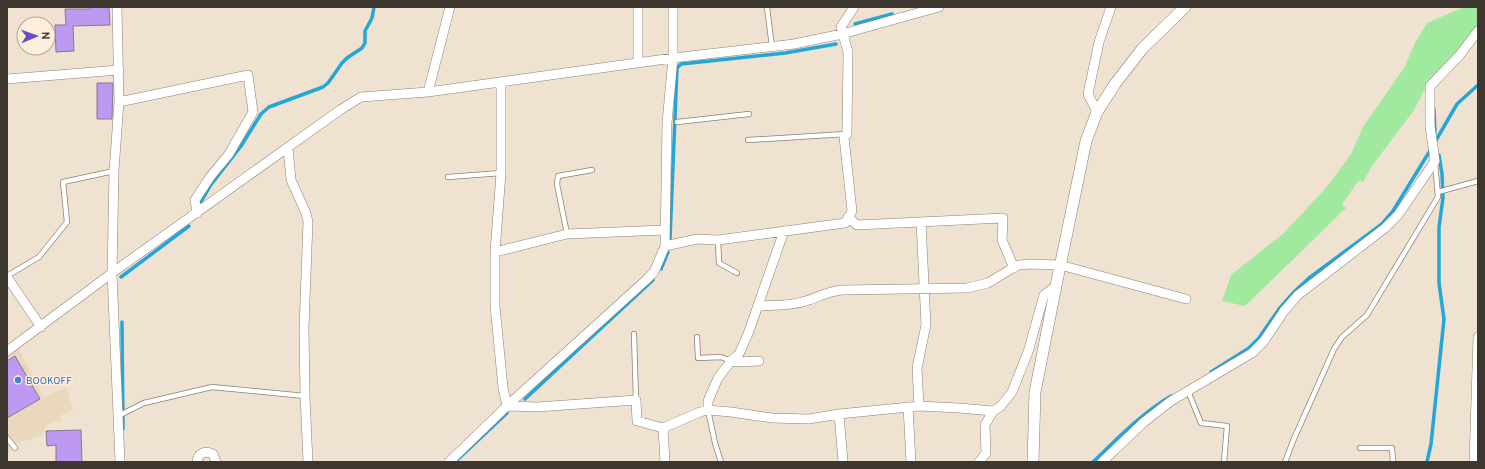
<svg xmlns="http://www.w3.org/2000/svg" width="1485" height="469" viewBox="0 0 1485 469" font-family="Overpass,sans-serif">
<style>
.built{fill:#e9d7be}
.green{fill:#a1e99f}
.lines{fill:none;stroke-linecap:round;stroke-linejoin:round}
.stream{stroke:#23a6da;stroke-width:3.5}
.building{fill:#be99f1;stroke:#827b8e}
.service-casing{stroke:#8d8070;stroke-width:6}
.minor-casing{stroke:#8d8070;stroke-width:10}
.tertiary-casing{stroke:#8d8070;stroke-width:12}
.service{stroke:#fff;stroke-width:4.5}
.minor{stroke:#fff;stroke-width:9}
.tertiary{stroke:#fff;stroke-width:11}
.shop-dot{fill:#3f7fe0;stroke:#feefdd;stroke-width:1.5}
.labels{text-anchor:middle;stroke-width:3;stroke-linejoin:round;paint-order:stroke}
.shop-label{font-size:10px;fill:#366cbe;stroke:#feefdd;text-anchor:start}
</style>
<rect width="100%" height="100%" fill="#f0e2d0"/>
<path class="built" d="M18,348L44,397L66,387L73,411L61,415V421L53,422L45,427L41,436L16,443L7,455V356Z"/>
<path class="green" d="M1464,7H1478V26L1426,87L1414,110L1372,166L1363,182L1359,180L1342,204L1346,208L1245,306L1222,301L1231,275L1284,233L1325,189L1338,172L1351,154L1363,127L1404,68L1415,43L1427,23Z"/>
<g class="lines">
<path class="stream" d="M855,24L892,14
M1434,109L1435,133
M1435,142L1457,104L1478,85
M199,205L210,186L241,146L261,114L269,107L323,87L328,83L342,63L347,58L362,48L365,43V31L372,18L374,7
M670,239L677,68L681,64L785,53L836,44
M661,269L668,252
M121,277L189,226
M122,322L123,429
M1211,372L1249,348L1259,338L1279,309L1294,292L1309,278L1382,224L1393,211L1431,149
M525,399L653,280
M455,462L507,413
M1093,462C1118,438 1142,413 1171,396
M1427,462L1431,444L1444,319L1439,283V227L1443,198L1442,174L1439,155"/>
</g>
<path class="building" d="M90,7H109L110,25L73,26L74,51L56,52L55,25H66L65,9H90Z
M97,83H113L112,119H97Z
M15,356L40,399L7,418V361Z
M81,430L82,462H56V445L47,446L46,431Z"/>
<g class="lines">
<g class="service-casing">
<path id="service" d="M767,7L772,47
M677,122L749,114
M748,140L845,134
M448,177L501,173
M1438,192L1478,181
M567,234L557,184L558,176L592,170
M718,240L719,263L737,273
M7,276L39,257L67,222L63,182L114,171
M634,334L636,400
M697,337L698,358L721,357L731,361
M1188,391L1201,423L1227,426L1224,462
M708,410L715,443L721,462
M118,416L144,403L212,387L305,396
M7,438L15,448
M1360,448H1392L1393,462
M1285,462L1293,441L1334,349L1342,337L1367,315L1438,197L1435,162"/>
</g>
<g class="minor-casing">
<path id="minor" d="M117,7L119,102L114,171L112,273L120,462
M638,63V7
M7,79L119,70
M501,82V173L495,252V306L503,388L507,406
M428,92L450,7
M119,102L248,75L253,112L229,154L210,177L195,200L197,213
M1097,112L1088,94L1099,42L1111,7
M288,148L291,180L306,213L308,222L304,328L305,396L308,462
M848,217L857,225L1003,218L1002,240L1014,268
M665,246L697,239L718,240L845,223L852,211L844,137L847,134L848,52L841,27L854,7
M495,252L567,234L665,230
M7,277L41,327
M758,306C776,305 792,306 809,300C820,296 830,291 842,290L967,288L988,283L1011,269L1019,265L1030,264L1060,265L1186,299
M7,351L112,273L340,110L361,97L428,92L673,58L794,44L842,34L939,7
M731,361L737,362L759,361
M507,406L537,407L636,400L637,421L663,428L665,462
M919,406L917,368L926,325L921,222
M908,407L911,462
M708,410V401L718,378L731,361L739,354L748,334L784,231
M839,414L843,462
M663,428L700,412L708,410L731,412L772,418L809,419L839,414L919,406L959,408L993,411L1000,407L1012,392L1028,352L1044,295L1056,286
M197,462C198,453 205,450 213,454L216,462
M449,462L507,406L646,280L654,272L665,246L667,123L673,58V7
M979,462L986,453L985,425L993,411
M1102,462L1144,422L1171,401L1252,353L1264,341L1284,311L1298,295L1385,228L1398,215L1435,161L1430,126V86L1459,56L1478,31
M1474,462L1478,337"/>
</g>
<g class="tertiary-casing">
<path id="tertiary" d="M1033,462L1035,392L1056,286L1086,141L1097,112L1115,84L1142,49L1185,7"/>
</g>
<use href="#service" class="service"/>
<use href="#minor" class="minor"/>
<use href="#tertiary" class="tertiary"/>
</g>
<circle class="shop-dot" cx="18" cy="380" r="4"/>
<g class="labels">
<g class="shop-label">
<text x="26" y="384">BOOKOFF</text>
</g>
</g>
<rect width="1485" height="469" fill="none" stroke="#3d3730" stroke-width="16"/>
<g transform="translate(36 36) rotate(88)"><circle r="19" fill="#feefdd" stroke="#b1a598"/>
<path d="M0-3L7 15L0 10L-7 15Z" fill="#694cc5"/>
<text y="-6" font-size="11" font-weight="bold" text-anchor="middle" fill="#3d3730">N</text>
</g>
</svg>
